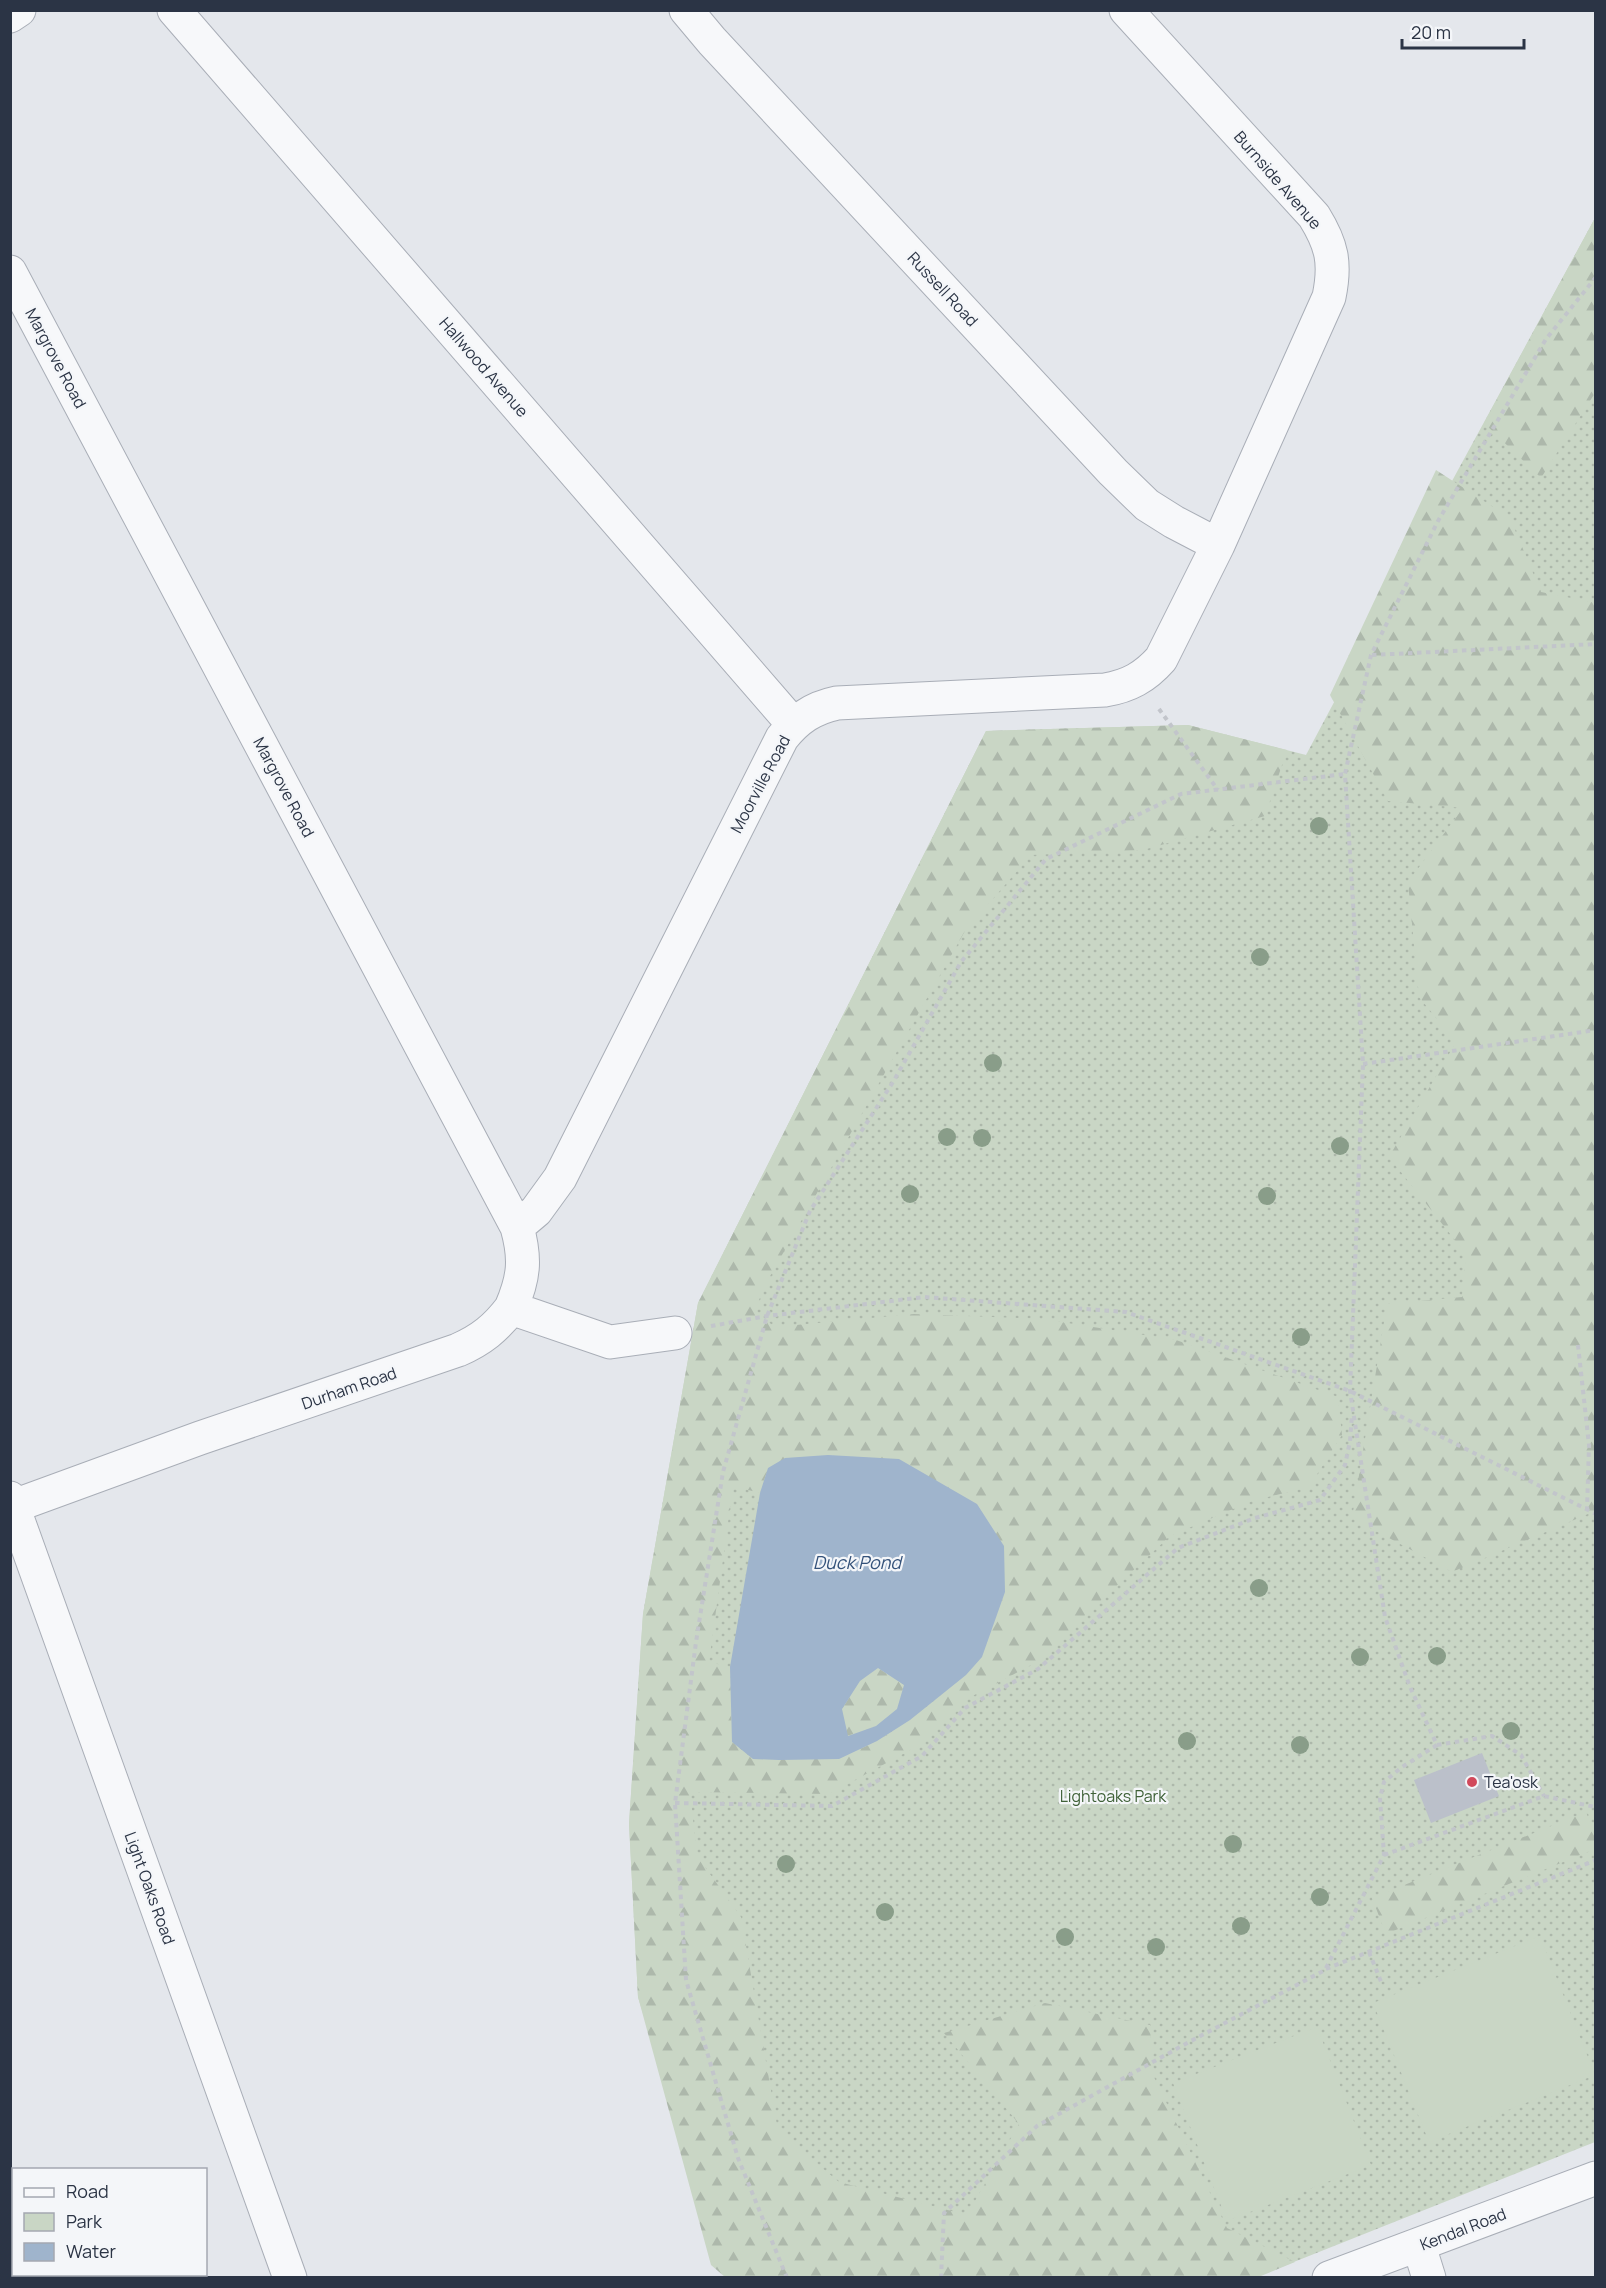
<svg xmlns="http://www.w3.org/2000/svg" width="1606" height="2288" viewBox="0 0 1606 2288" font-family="Manrope,sans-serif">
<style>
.green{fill:url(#green-dots)}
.forest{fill:url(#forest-firs);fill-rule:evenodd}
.pitch{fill:#c9d6c5}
.water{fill:#9fb4cc;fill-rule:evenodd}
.building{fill:#bbc0ca}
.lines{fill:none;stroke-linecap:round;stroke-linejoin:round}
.street-casing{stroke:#a9aeb7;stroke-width:35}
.path{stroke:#c2c5cb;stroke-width:4;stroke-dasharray:4.5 4.5;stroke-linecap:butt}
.street{stroke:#f7f8fa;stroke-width:33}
.tree{fill:#899d89}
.poi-dot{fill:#d1495b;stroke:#f4f6f9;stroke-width:2}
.labels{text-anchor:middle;stroke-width:4.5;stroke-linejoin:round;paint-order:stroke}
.street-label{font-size:16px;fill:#2b3445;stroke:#f4f6f9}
.poi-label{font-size:16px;fill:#2b3445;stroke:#f4f6f9;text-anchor:start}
.park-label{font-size:16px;fill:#3f6138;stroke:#f4f6f9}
.water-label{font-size:18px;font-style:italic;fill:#34527a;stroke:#f4f6f9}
</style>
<defs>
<pattern id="green-dots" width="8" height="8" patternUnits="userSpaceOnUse" patternTransform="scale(1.5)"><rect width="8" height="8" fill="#c9d6c5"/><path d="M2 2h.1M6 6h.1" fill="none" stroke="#adb8ab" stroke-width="1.8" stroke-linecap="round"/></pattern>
<pattern id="forest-firs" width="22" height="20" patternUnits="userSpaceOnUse" patternTransform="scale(1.5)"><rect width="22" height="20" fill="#c9d6c5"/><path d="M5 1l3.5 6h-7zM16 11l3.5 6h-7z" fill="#adb8ab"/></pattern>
</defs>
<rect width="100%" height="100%" fill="#e4e7ec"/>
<path class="green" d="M1595,218V2142L1256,2277L725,2278L638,1997L629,1824L643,1614L698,1303L986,731L1188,725L1306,755L1427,527Z"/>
<path class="forest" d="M1595,218V393L1541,478L1484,423Z
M1436,470L1510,518L1541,592L1596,603L1595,1511L1452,1572L1352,1518L1387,1304L1462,1297L1466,1254L1389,1157L1456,1042L1419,997L1408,882L1463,808L1388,801L1330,695Z
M1188,725L1287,750L1265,816L1143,850L1031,855L965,931L769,1278L754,1311L775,1327L914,1314L1042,1319L1176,1340L1338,1397L1342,1435L1309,1487L1252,1501L1170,1536L1033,1664L961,1702L916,1747L829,1794L690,1792L697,1856L741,1917L778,2131L839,2182L967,2215L1019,2124L944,2033L1045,2003L1150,2025L1153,2075L1227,2228L1295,2262L1256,2278L725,2277L711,2265L638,1997L629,1824L643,1614L698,1303L986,731ZM768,1468L966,1675L910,1720L877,1741L839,1759H753L732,1742L730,1667L709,1662L733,1486L760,1493Z
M878,1668L904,1685L897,1709L876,1726L847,1736L842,1709L860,1681Z
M1586,1812L1595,1835V1849L1386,1934L1372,1898Z"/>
<path class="pitch" d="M1540,1936L1595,2075L1429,2142L1373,2003Z
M1317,2027L1371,2165L1227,2221L1173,2083Z"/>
<path class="water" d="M828,1455L899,1459L977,1504L1004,1546L1005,1592L982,1657L966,1675L910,1720L877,1741L839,1759L779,1760L753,1759L732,1742L730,1667L760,1493L768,1468L785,1458ZM878,1668L904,1685L897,1709L876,1726L848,1736L842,1709L860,1681Z"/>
<path class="building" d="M1482,1753L1499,1796L1431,1823L1414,1780Z"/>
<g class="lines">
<g class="street-casing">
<path id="street" d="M174,10L793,724
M686,10L712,41L1113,472L1147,505L1174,522L1218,545
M10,16L19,10
M10,272L517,1227C526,1259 524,1278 511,1308
M517,1227L536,1211L560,1178L782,738C797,719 813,708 837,703L1105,690C1129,686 1145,677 1161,659L1218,545L1329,297C1336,263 1332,245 1314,216L1126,10
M10,1498L290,2278
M14,1506L200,1438L458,1350C481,1340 496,1328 511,1308L610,1342L675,1333
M1419,2246L1429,2278
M1329,2278L1596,2178"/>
</g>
<path class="path" d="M1372,655L1596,644
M1159,709L1218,790
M1363,1064L1596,1030
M711,1326L767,1316L924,1297L1126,1312L1350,1391L1596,1514
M1578,1345L1589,1445L1587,1510
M1437,1745L1492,1736L1521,1755L1544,1796
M675,1803L832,1806L922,1756L965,1708L1038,1669L1178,1548L1255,1518L1320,1500L1345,1465L1350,1441L1352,1415
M1384,1855L1544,1796L1595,1807L1596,1809
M1369,1952L1382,1984
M1326,1969L1596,1860
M787,2278L738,2158L686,1980L675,1803L696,1642L723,1472L767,1316L810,1211L893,1082L961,962L1046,859L1181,794L1345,774
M941,2278L944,2213L1037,2126L1189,2042L1325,1970L1384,1855L1380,1798L1384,1782L1402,1767L1437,1745L1410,1687L1385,1617L1350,1391L1363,1064L1345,774L1371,655L1438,521L1546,339L1596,277"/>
<use href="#street" class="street"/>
</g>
<g class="tree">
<circle cx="1319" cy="826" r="9"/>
<circle cx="1260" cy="957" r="9"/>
<circle cx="993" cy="1063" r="9"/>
<circle cx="947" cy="1137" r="9"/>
<circle cx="982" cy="1138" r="9"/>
<circle cx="1340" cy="1146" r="9"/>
<circle cx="910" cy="1194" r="9"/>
<circle cx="1267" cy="1196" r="9"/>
<circle cx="1301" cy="1337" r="9"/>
<circle cx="1259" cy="1588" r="9"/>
<circle cx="1437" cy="1656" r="9"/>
<circle cx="1360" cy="1657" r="9"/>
<circle cx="1511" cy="1731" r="9"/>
<circle cx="1187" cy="1741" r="9"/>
<circle cx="1300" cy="1745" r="9"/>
<circle cx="1233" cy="1844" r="9"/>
<circle cx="786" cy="1864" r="9"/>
<circle cx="1320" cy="1897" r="9"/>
<circle cx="885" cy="1912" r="9"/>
<circle cx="1241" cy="1926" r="9"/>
<circle cx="1065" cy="1937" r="9"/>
<circle cx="1156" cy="1947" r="9"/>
</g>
<circle class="poi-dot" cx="1472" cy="1782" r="6"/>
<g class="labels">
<g class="street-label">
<text transform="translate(1278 180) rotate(49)" y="6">Burnside Avenue</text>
<text transform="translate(943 289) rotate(47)" y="6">Russell Road</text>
<text transform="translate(56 358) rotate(62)" y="6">Margrove Road</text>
<text transform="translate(484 367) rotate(49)" y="6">Hallwood Avenue</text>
<text transform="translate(760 784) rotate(-62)" y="6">Moorville Road</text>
<text transform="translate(284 787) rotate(62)" y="6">Margrove Road</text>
<text transform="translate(349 1388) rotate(-19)" y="6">Durham Road</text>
<text transform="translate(150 1888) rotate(70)" y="6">Light Oaks Road</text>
<text transform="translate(1463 2229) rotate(-21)" y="6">Kendal Road</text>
</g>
<g class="poi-label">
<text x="1484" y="1788">Tea'osk</text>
</g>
<g class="park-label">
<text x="1113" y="1802">Lightoaks Park</text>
</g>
<g class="water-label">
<text x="857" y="1569">Duck Pond</text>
</g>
</g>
<rect width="1606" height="2288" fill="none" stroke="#2b3445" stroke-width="24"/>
<rect x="12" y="2168" width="195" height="108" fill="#f4f6f9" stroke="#a4a8b1" stroke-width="1.5"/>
<rect x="24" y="2188" width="30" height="9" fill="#f7f8fa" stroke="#a4a8b1" stroke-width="1.5"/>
<text x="66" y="2198" font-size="18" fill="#2b3445">Road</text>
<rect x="24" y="2213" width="30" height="18" fill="#c9d6c5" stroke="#a4a8b1" stroke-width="1.5"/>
<text x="66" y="2228" font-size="18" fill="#2b3445">Park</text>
<rect x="24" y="2243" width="30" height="18" fill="#9fb4cc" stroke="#a4a8b1" stroke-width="1.5"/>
<text x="66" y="2258" font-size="18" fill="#2b3445">Water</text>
<path d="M1402 39v9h122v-9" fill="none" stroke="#2b3445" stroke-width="3"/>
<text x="1411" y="39" font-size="18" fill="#2b3445" stroke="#f4f6f9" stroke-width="4.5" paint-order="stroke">20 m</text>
</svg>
